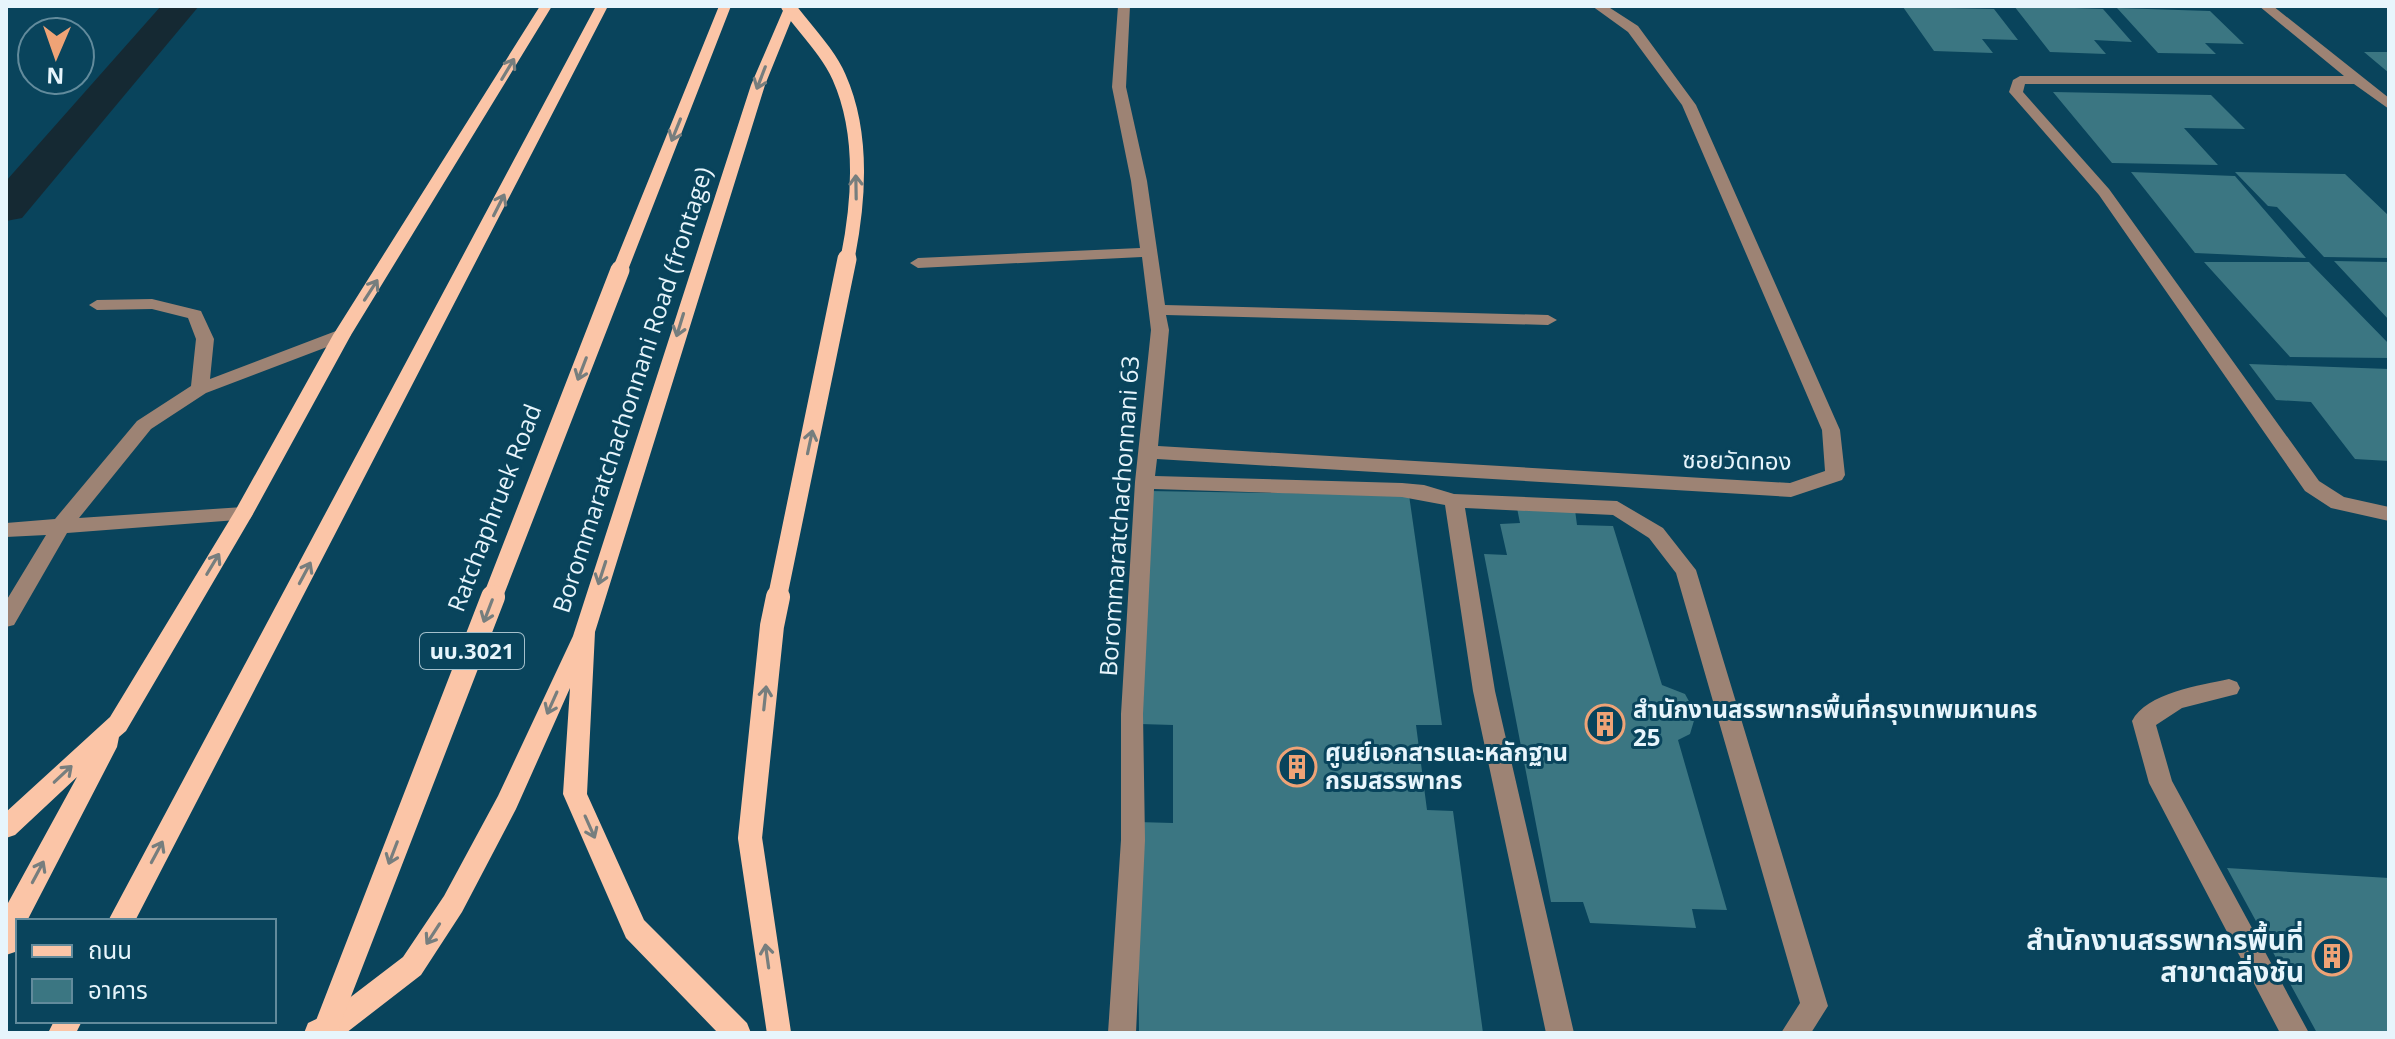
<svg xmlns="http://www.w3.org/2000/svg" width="2395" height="1039" viewBox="0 0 2395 1039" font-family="'Open Sans','Noto Sans Thai',sans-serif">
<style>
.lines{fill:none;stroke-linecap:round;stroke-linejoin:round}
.canal{fill:#152933;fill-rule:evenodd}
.building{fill:#3b7682}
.minor{fill:#9d8374;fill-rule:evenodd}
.major{fill:#fbc5a7;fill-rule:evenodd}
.major-bridge-far2{stroke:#fbc5a7;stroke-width:14}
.major-bridge-far1{stroke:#fbc5a7;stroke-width:19}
.major-bridge{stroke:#fbc5a7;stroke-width:24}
.oneway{stroke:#767e7e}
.labels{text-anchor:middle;stroke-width:6;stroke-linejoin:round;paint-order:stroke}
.shield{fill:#09445c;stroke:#a4c0cc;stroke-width:2}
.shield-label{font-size:22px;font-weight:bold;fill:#e7f5fc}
.street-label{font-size:24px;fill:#e7f5fc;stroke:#09445c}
.poi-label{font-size:24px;font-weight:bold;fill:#e7f5fc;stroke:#09445c;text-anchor:start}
.near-poi-label{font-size:28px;font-weight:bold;fill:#e7f5fc;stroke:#09445c;text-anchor:end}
</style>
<rect width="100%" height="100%" fill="#09445c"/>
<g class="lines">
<path class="canal" d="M161,6H199L22,218L6,221V181Z"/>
</g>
<path class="building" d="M2014,6L2103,9L2132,42L2094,40L2106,54L2050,52Z
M1903,7L1994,9L2018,40L1982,39L1993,53L1934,51Z
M2117,8L2210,11L2244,44L2205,43L2216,54L2158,53Z
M2364,52H2389V73Z
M2053,92L2211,95L2245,129L2184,128L2218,165L2112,163Z
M2131,172L2235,176L2306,258L2195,253Z
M2235,172L2345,174L2389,216V258L2324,257L2277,207L2268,206Z
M2334,261L2389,262V320Z
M2204,262H2309L2389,344V358L2290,357Z
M2249,364L2389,369V461L2355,459L2311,402L2276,400Z
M1148,491L1409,495L1442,725H1416L1427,810L1453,811L1483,1033H1139L1137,822L1173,823V725L1140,724Z
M1517,508L1575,510L1577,525L1613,526L1662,685L1685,694L1696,714L1690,734L1678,740L1727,910L1692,909L1696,928L1590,923L1583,902H1551L1484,554L1507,555L1500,524L1520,523Z
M2227,868L2389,878V1033H2317Z"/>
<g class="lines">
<path class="minor" d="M1118,6H1130L1126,87L1147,181L1165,305L1548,315L1557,320L1548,325L1166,315L1169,330L1158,446L1790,483L1825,471L1822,430L1682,105L1628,32L1592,6H1607L1638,26L1696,105L1840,430L1845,475L1842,480L1791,497L1157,459L1155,476L1402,483L1424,485L1454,494L1617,501L1663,528L1696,570L1828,1006L1811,1033H1781L1800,1003L1676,573L1649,538L1613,515L1465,508L1495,691L1574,1033H1546L1473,691L1445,505L1402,497L1154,489L1143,714L1145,840L1136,1033H1108L1121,840V714L1135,482L1151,330L1142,257L918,268L910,263L918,258L1140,248L1131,181L1112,87Z
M2259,6H2273L2389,98V109L2354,84H2025L2023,92L2109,189L2319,481L2344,497L2389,507V521L2331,508L2305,491L2099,195L2009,92L2013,80L2020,76H2344Z
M152,299L201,311L214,339L210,379L336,331L342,330L351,335L348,339L206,393L151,429L79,518L243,507L250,509L253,514L250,519L67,533L14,625L6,627V601L46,535L6,537V523L55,519L137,421L191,386L196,339L188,318L152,309L97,310L89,305L97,300Z
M2229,679L2237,682L2240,688L2237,694L2182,708L2156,725L2172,781L2309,1033H2280L2149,783L2132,721C2146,693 2201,685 2229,679Z"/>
<path class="major" d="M540,6H552L351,335L253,514L126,731L119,737L117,747L27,921H18L15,952L6,955L8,903L77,777L15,835L6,838V812L110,717L235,511L333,335Z
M596,6H608L135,921H108Z
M719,6H731L628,270L626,273H614L612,270Z
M785,6H797L765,85L595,632L587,794L644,920L747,1023L751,1033H718L626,938L563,794L570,688L516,809L462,912L421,975L346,1033H304L308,1023L331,1012L403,957L444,896L498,796L573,636L751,85Z
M54,1021H82L76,1033H48Z"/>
<path class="major-bridge-far2" d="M788,6C804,28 828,52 839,77C864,133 859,203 847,261"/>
<path class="major-bridge-far1" d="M492,599L620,270
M777,599L847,259"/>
<path class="major-bridge" d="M778,597L772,626L750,838L779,1033
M324,1033L493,597"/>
</g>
<defs><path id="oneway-shaft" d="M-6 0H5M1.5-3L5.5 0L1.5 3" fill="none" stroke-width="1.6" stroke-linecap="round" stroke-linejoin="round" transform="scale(2)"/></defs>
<g class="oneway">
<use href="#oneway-shaft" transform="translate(508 69) rotate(-59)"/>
<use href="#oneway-shaft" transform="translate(761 78) rotate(111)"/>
<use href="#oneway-shaft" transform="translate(676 130) rotate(112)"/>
<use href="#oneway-shaft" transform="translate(856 187) rotate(-91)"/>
<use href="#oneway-shaft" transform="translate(499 205) rotate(-63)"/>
<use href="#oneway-shaft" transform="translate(371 290) rotate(-57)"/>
<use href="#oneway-shaft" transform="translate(680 325) rotate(107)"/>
<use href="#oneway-shaft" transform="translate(582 369) rotate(111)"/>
<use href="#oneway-shaft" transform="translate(810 442) rotate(-78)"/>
<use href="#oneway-shaft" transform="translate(213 564) rotate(-59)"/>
<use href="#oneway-shaft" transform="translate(305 573) rotate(-62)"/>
<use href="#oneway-shaft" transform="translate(602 573) rotate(108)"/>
<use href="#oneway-shaft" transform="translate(488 611) rotate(111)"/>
<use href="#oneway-shaft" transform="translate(765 698) rotate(-84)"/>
<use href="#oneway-shaft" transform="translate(552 703) rotate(114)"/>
<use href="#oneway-shaft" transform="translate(63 774) rotate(-43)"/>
<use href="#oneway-shaft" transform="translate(590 827) rotate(66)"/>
<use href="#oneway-shaft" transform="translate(157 852) rotate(-62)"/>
<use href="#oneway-shaft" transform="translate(393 853) rotate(111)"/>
<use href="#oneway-shaft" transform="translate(38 872) rotate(-62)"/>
<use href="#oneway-shaft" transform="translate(433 934) rotate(123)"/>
<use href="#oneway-shaft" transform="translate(767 956) rotate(-98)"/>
</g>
<defs>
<g id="building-ring" transform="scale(2)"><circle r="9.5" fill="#09445c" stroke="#efa376" stroke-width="1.5"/><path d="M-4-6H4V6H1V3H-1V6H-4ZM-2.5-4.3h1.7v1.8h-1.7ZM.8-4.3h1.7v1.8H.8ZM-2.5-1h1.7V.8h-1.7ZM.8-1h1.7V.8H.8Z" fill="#efa376"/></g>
</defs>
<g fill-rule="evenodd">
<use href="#building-ring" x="1605" y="724"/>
<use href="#building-ring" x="1297" y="767"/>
<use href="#building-ring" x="2332" y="956"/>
</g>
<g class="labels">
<rect class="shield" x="420" y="633" width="104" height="36" rx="6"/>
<g class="shield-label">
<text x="472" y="659">นบ.3021</text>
</g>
<g class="street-label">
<text transform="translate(633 390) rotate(-72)" y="8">Borommaratchachonnani Road (frontage)</text>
<text transform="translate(1737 461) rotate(1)" y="8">ซอยวัดทอง</text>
<text transform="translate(495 508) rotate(-69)" y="8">Ratchaphruek Road</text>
<text transform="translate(1120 516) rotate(-86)" y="8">Borommaratchachonnani 63</text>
</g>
<g class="poi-label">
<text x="1633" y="718">สำนักงานสรรพากรพื้นที่กรุงเทพมหานคร<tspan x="1633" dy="28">25</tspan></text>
<text x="1325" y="761">ศูนย์เอกสารและหลักฐาน<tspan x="1325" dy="28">กรมสรรพากร</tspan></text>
</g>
<g class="near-poi-label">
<text x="2304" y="950">สำนักงานสรรพากรพื้นที่<tspan x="2304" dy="32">สาขาตลิ่งชัน</tspan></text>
</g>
</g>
<rect width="2395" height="1039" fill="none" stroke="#e7f5fc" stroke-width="16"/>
<rect x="16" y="919" width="260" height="104" fill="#09445c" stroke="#628b9c" stroke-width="2"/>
<rect x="32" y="945" width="40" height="12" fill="#fbc5a7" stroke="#628b9c" stroke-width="2"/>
<text x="88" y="959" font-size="24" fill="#e7f5fc">ถนน</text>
<rect x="32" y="979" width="40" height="24" fill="#3b7682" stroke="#628b9c" stroke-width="2"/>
<text x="88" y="999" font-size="24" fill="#e7f5fc">อาคาร</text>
<g transform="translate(56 56) rotate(182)"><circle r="38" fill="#09445c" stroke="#628b9c" stroke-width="2"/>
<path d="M0-6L14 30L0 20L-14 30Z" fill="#efa376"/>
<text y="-12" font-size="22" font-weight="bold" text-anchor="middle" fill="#e7f5fc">N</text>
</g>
</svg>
